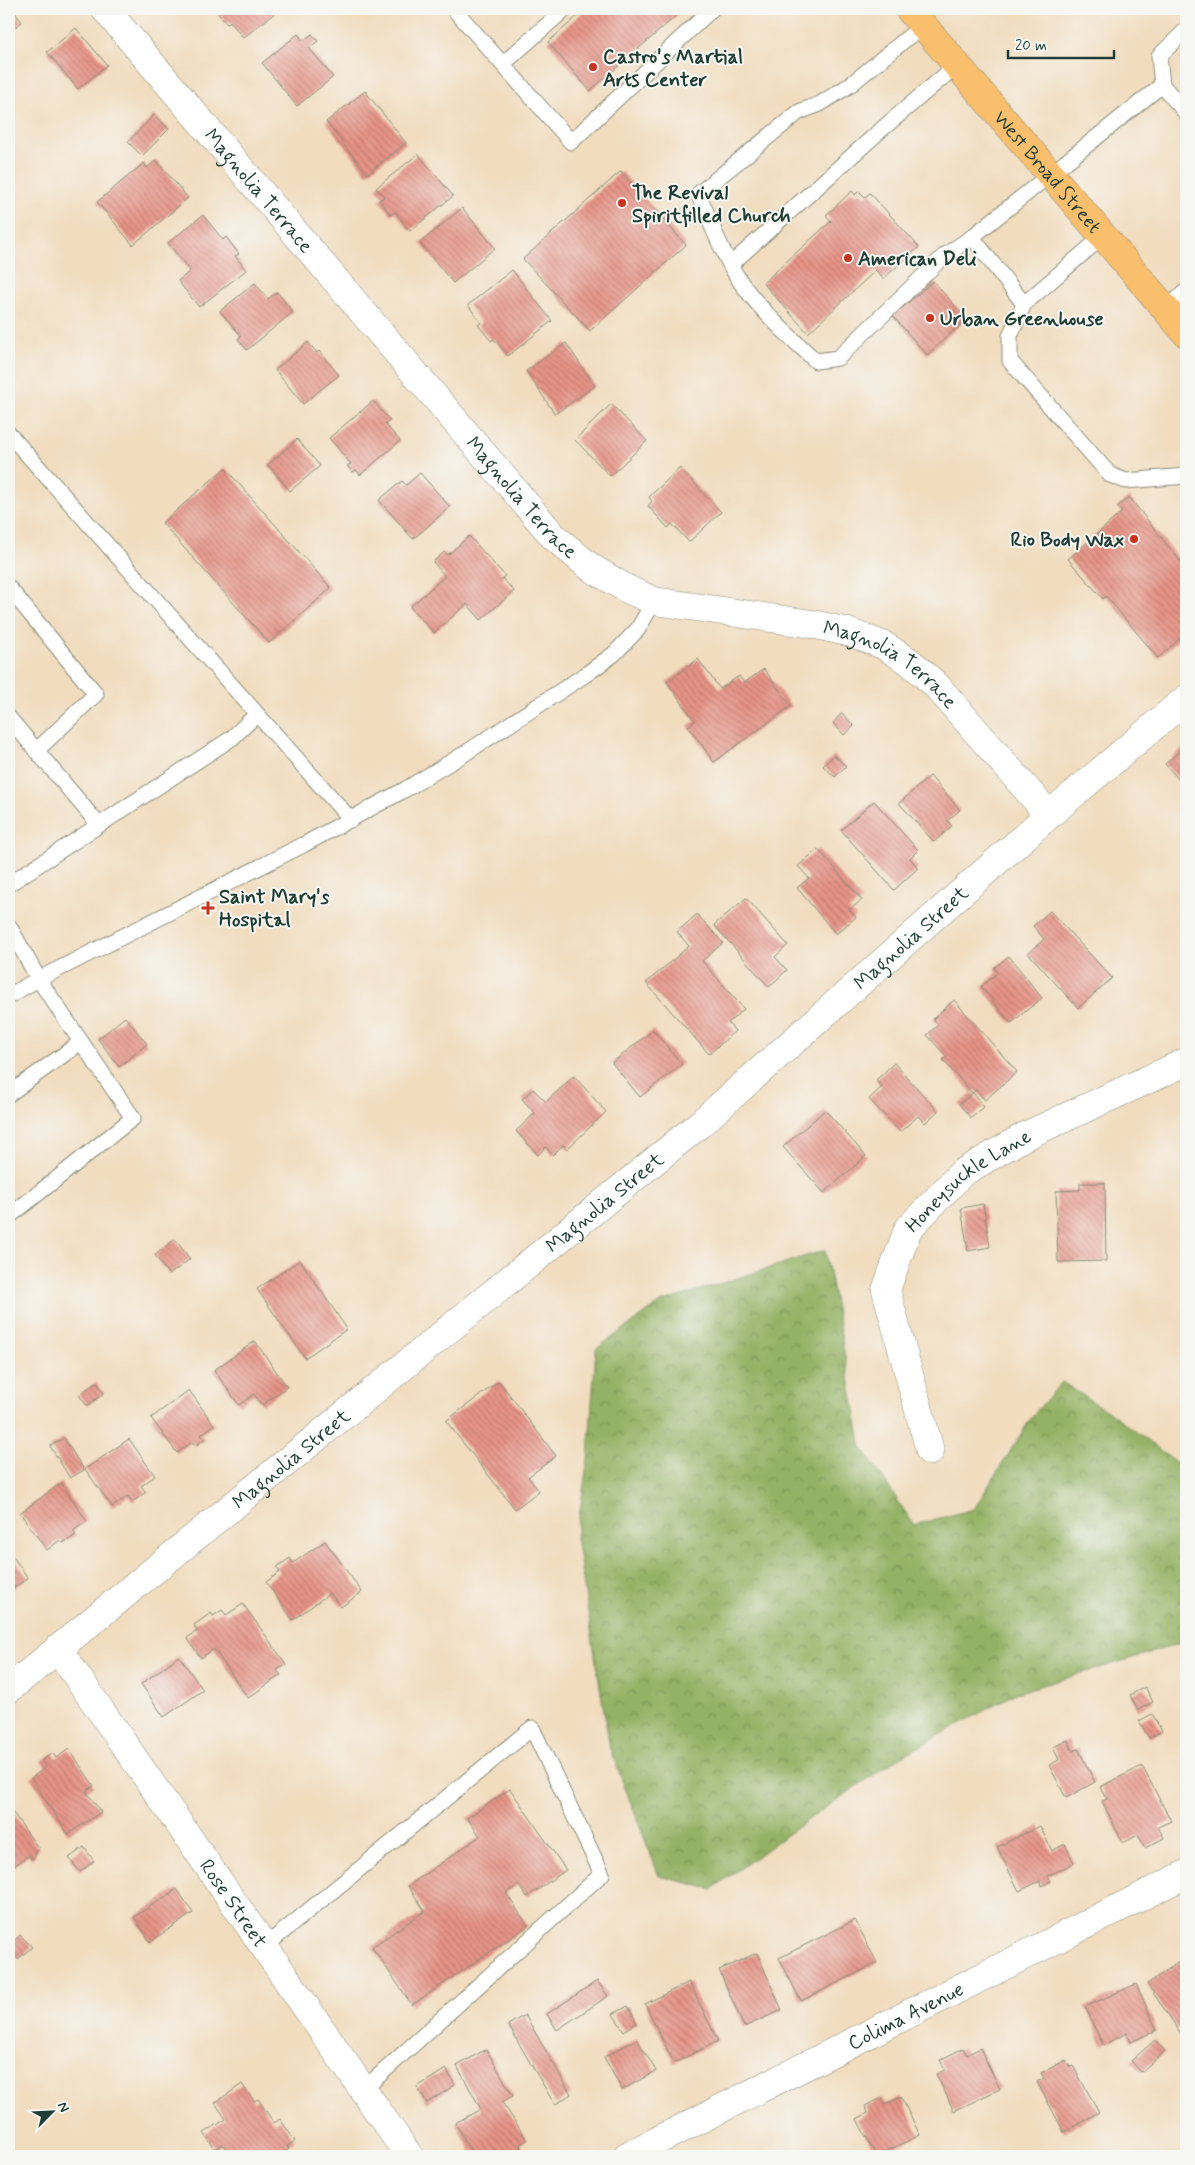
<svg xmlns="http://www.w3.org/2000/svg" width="1195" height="2165" viewBox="0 0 1195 2165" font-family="Mynerve,sans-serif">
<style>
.forest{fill:url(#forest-crowns);stroke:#5a784c}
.building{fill:url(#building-back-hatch)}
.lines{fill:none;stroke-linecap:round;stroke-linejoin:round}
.lane-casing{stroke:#888c79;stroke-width:17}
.street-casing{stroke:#888c79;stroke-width:29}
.primary-casing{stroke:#888c79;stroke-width:29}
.lane{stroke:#fff;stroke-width:15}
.street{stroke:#fff;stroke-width:28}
.primary{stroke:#f9bf6d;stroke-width:28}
.poi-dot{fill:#c8321e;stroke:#f6f6f2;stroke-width:2}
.labels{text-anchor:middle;stroke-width:4;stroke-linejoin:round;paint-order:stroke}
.poi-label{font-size:20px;font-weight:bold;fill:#1f3d34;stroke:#f6f6f2;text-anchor:start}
.street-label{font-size:20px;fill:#1f3d34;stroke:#f6f6f2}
</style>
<defs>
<pattern id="forest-crowns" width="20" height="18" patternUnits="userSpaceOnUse" patternTransform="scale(1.25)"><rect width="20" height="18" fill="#94b265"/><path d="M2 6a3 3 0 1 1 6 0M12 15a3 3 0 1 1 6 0" fill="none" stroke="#789254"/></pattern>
<pattern id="building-back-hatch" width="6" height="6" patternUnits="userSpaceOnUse" patternTransform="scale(1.25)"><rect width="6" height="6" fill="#e79487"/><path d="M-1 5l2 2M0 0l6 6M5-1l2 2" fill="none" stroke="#bb7a6f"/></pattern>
</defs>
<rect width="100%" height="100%" fill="#f6f6f2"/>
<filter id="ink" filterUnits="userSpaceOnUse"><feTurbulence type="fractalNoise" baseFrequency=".02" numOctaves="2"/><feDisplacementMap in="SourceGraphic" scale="10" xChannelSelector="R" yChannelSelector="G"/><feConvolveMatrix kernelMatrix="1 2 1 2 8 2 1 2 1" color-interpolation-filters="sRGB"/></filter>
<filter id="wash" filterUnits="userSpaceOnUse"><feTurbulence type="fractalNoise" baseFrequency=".0096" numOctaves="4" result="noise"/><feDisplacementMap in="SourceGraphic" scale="20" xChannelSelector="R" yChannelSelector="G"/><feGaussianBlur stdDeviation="1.12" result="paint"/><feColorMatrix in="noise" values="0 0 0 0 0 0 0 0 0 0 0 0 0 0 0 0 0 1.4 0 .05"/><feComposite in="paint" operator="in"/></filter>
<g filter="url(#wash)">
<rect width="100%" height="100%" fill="#f1dcbe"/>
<path class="forest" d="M825,1250L862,1447L914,1525L974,1509L1033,1415L1062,1382L1118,1418L1186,1470V1642L1016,1693L897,1759L796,1828L712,1889L659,1876L610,1749L576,1537L588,1458L596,1349L660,1303Z"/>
<g id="blocks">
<path class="building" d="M9,9H12L22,22L9,32Z
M214,9H272L275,13L243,38L230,21L227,24Z
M586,9H684L590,91L548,42Z
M76,28L107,65L78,89L47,52Z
M298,34L303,41L312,34L318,41L309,48L333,77L297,106L262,63Z
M365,91L406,143L367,174L326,122Z
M154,115L169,129L142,156L128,142Z
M418,154L453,196L410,231L395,212L391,215L379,200L384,197L376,188Z
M156,160L188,198L133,245L97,202L144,163L147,168Z
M621,171L686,245L590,331L523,259Z
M852,191L855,195L859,191L865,197L870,193L919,247L883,279L876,270L808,333L763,283L831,221L826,215Z
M462,208L495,248L453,283L420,243Z
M203,215L223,240L226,237L239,254L235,256L246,270L199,307L178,281L190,271L168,243Z
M512,270L552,321L508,356L494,339L491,341L478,325L481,323L468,305Z
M933,281L967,319L927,355L893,316Z
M255,283L268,299L277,292L293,312L247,350L238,339L241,336L220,311Z
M308,342L317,353L319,351L339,375L303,404L275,370Z
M566,343L595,386L555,414L526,371Z
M373,401L390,421L385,424L400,441L360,475L356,470L353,472L347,466L351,464L329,438Z
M611,404L647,441L610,476L575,440Z
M297,439L320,466L290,491L268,465Z
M225,468L331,588L269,643L162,523Z
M680,468L721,512L689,542L672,524L668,528L648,506L652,501L649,497Z
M420,473L450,507L413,539L379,500L402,481L406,485Z
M1129,497L1186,568V633L1158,658L1106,596L1103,599L1068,559L1122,512L1117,507Z
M469,536L505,576L502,578L514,591L481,620L467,604L434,633L410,607L445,576L433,562L444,552L448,555Z
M698,659L720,689L739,676L744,683L764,669L791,706L714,762L688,726L695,721L667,682Z
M842,713L854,726L844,735L833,723Z
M1186,745V788L1165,764Z
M834,755L846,766L835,777L823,766Z
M930,776L960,810L947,821L952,826L934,842L899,803Z
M874,801L918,850L910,858L918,868L894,890L841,830Z
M818,849L862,900L849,910L856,917L836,934L797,888L809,878L798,866Z
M746,898L788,945L775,957L787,970L769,987L714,925Z
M1050,911L1112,978L1078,1008L1028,953L1044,939L1033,926Z
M697,914L723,943L702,961L744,1009L728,1023L735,1031L709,1054L646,983L689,946L677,932Z
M1009,956L1042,998L1011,1023L981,987L997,973L994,968Z
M954,1000L1017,1072L985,1100L976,1090L972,1093L943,1060L947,1057L927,1035L938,1025L933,1019Z
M125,1017L147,1044L119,1067L98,1039Z
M653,1030L682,1064L640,1097L612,1063Z
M894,1063L938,1111L925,1123L918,1116L900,1132L869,1099L882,1087L876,1080Z
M574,1076L606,1112L567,1149L563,1145L553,1155L546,1147L538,1155L516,1131L535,1113L522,1099L533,1089L546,1102Z
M973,1093L984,1107L971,1118L959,1104Z
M825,1110L866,1156L824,1193L783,1147Z
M1080,1183H1105L1106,1261L1058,1262L1056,1191L1080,1190Z
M983,1204L990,1247L968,1251L961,1208Z
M175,1239L190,1259L169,1275L155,1255Z
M300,1260L347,1329L305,1358L257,1289Z
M255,1341L287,1387L262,1405L254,1394L239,1405L214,1370Z
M499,1381L556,1456L528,1477L539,1491L515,1509L446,1421Z
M96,1382L104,1393L87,1406L79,1395Z
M189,1390L214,1425L201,1435L205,1439L195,1446L192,1442L177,1453L151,1418Z
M64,1438L84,1470L70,1478L50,1446Z
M129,1439L155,1476L141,1486L146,1492L132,1502L128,1496L112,1507L85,1469Z
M61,1483L87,1521L73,1531L76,1535L63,1543L60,1540L47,1550L20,1513Z
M325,1541L362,1592L341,1607L330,1593L293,1620L266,1582L280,1572L277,1567L290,1558L293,1563Z
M9,1551L28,1578L11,1590L9,1586Z
M243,1604L286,1664L277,1670L281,1675L248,1698L214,1649L201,1658L187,1638L197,1631L194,1625L211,1613L213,1616L222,1610L226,1615Z
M179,1656L203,1690L164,1717L141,1684Z
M1145,1687L1153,1702L1138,1710L1130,1695Z
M1152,1714L1162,1731L1149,1738L1139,1721Z
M1068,1740L1073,1751L1078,1749L1095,1782L1066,1798L1049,1765L1059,1760L1053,1747Z
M69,1749L94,1786L86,1791L101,1812L68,1834L31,1778L46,1767L41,1761L53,1753L56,1758Z
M1142,1766L1171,1821L1158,1827L1164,1838L1145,1848L1138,1835L1123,1843L1102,1801L1107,1799L1100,1787Z
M510,1789L566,1870L527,1897L518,1885L506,1893L528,1926L412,2005L372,1947L425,1911L408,1886L480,1836L467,1818Z
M13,1813L39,1849L34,1852L36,1855L31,1859L29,1855L9,1870V1816Z
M1040,1826L1052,1851L1065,1844L1074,1863L1048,1876L1051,1881L1042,1886L1040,1881L1019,1891L997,1847Z
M84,1847L94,1861L80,1872L69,1858Z
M177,1889L193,1913L150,1942L134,1917Z
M855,1920L877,1963L801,2001L779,1958Z
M20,1935L32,1947L18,1959L9,1949V1946Z
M757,1953L782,2010L744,2027L719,1970Z
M1186,1957V2041L1147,1984Z
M597,1981L608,1996L557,2030L547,2014Z
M689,1982L718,2041L674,2063L645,2004Z
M1136,1984L1157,2030L1131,2042L1127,2033L1103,2045L1085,2007Z
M628,2006L637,2023L624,2031L613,2014Z
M525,2015L571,2094L555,2105L508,2025Z
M637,2039L656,2071L622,2090L604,2057Z
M1155,2040L1165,2051L1141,2072L1131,2061Z
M963,2048L967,2055L980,2048L1000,2089L954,2111L936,2074L945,2070L940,2060Z
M486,2049L513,2096L502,2102L527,2140L520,2144L524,2152L517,2156H474L455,2123L481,2109L457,2066Z
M1066,2060L1070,2067L1073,2066L1099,2112L1064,2132L1037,2082L1044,2078L1041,2073Z
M446,2069L455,2085L427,2103L417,2087Z
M242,2084L254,2101L258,2099L274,2123L280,2119L295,2141L287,2146L289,2149L278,2156H232L223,2144L215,2149L204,2133L226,2119L215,2103Z
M901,2097L920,2135L876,2156L857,2119L868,2113L865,2106L882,2098L885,2104Z"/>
</g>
</g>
<g filter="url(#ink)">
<use href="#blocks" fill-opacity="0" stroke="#888c79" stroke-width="1"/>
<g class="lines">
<g class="lane-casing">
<path id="lane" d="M454,9L571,142L712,9
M923,25L850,85L820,104L799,112L698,194C712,224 723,257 742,284C763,313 790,337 816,361L838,358L944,256L972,237L1162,85L1159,56L1186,30
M503,64L565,9
M1162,85L1186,113
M972,237L1024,304
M1102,237L1024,304L1010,336V361L1110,475L1126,481L1186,476
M730,265L882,129L957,65
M1166,309L1186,291
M9,434L351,820
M9,588L96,694L36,751
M9,718L99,825
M9,884L232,738L257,714
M9,926L39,980L133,1118L11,1215L9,1212
M9,996L33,982L303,845L406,789L464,754L585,675L614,654L638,629L654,601
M9,1094L81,1042
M264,1947L532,1728L602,1874L363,2090"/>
</g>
<g class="street-casing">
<g id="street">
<path id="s1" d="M105,9L554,537L590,567L627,589L654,601L812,624L848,632L883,645L910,662L935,684L1049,815"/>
<path id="s2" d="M930,1451L886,1290L908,1229L962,1173L1025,1136L1186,1062"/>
<path id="s3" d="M58,1649L409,2156"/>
<path id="s4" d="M9,1689L701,1123L1049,815L1186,699"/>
<path id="s5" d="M627,2156L1186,1874"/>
</g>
</g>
<g class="primary-casing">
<g id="primary">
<path id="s6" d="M909,9L1186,333"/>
</g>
</g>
<use href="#lane" class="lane"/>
<use href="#street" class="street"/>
<use href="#primary" class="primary"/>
</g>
</g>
<g class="poi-dot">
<circle cx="593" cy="67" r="5"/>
<circle cx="622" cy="203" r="5"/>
<circle cx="848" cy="258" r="5"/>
<circle cx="930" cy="318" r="5"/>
<circle cx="1134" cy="539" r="5"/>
<path d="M205.5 900.5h5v5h5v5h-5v5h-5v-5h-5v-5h5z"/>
</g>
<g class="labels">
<g class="poi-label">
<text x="603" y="63">Castro's Martial<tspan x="603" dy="23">Arts Center</tspan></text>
<text x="632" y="199">The Revival<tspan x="632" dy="23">Spiritfilled Church</tspan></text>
<text x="858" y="265">American Deli</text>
<text x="940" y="325">Urban Greenhouse</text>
<text x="1124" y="546" text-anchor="end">Rio Body Wax</text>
<text x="219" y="903">Saint Mary's<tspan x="219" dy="23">Hospital</tspan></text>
</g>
<g class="street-label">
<text dy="7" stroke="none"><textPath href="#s6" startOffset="214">West Broad Street</textPath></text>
<text dy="7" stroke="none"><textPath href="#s1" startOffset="238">Magnolia Terrace</textPath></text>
<text dy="7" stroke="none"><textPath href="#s1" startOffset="642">Magnolia Terrace</textPath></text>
<text dy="7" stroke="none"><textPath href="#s1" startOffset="1062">Magnolia Terrace</textPath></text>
<text dy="7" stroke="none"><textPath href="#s4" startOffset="1174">Magnolia Street</textPath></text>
<text dy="7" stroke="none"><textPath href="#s2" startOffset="310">Honeysuckle Lane</textPath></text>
<text dy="7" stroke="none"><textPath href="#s4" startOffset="769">Magnolia Street</textPath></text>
<text dy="7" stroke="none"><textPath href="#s4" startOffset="364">Magnolia Street</textPath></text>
<text dy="7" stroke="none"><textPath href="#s3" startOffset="309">Rose Street</textPath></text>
<text dy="7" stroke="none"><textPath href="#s5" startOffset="312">Colima Avenue</textPath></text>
</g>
</g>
<rect width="1195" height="2165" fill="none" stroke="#f6f6f2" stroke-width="30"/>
<g transform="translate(52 2112) rotate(66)" stroke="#f6f6f2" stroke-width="4" paint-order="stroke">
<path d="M0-4L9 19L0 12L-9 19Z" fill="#1f3d34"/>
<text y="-8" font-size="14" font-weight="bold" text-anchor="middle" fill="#1f3d34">N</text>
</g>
<path d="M1008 50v8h106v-8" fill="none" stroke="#1f3d34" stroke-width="2.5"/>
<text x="1015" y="50" font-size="15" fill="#1f3d34" stroke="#f6f6f2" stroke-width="4" paint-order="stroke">20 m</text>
</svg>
